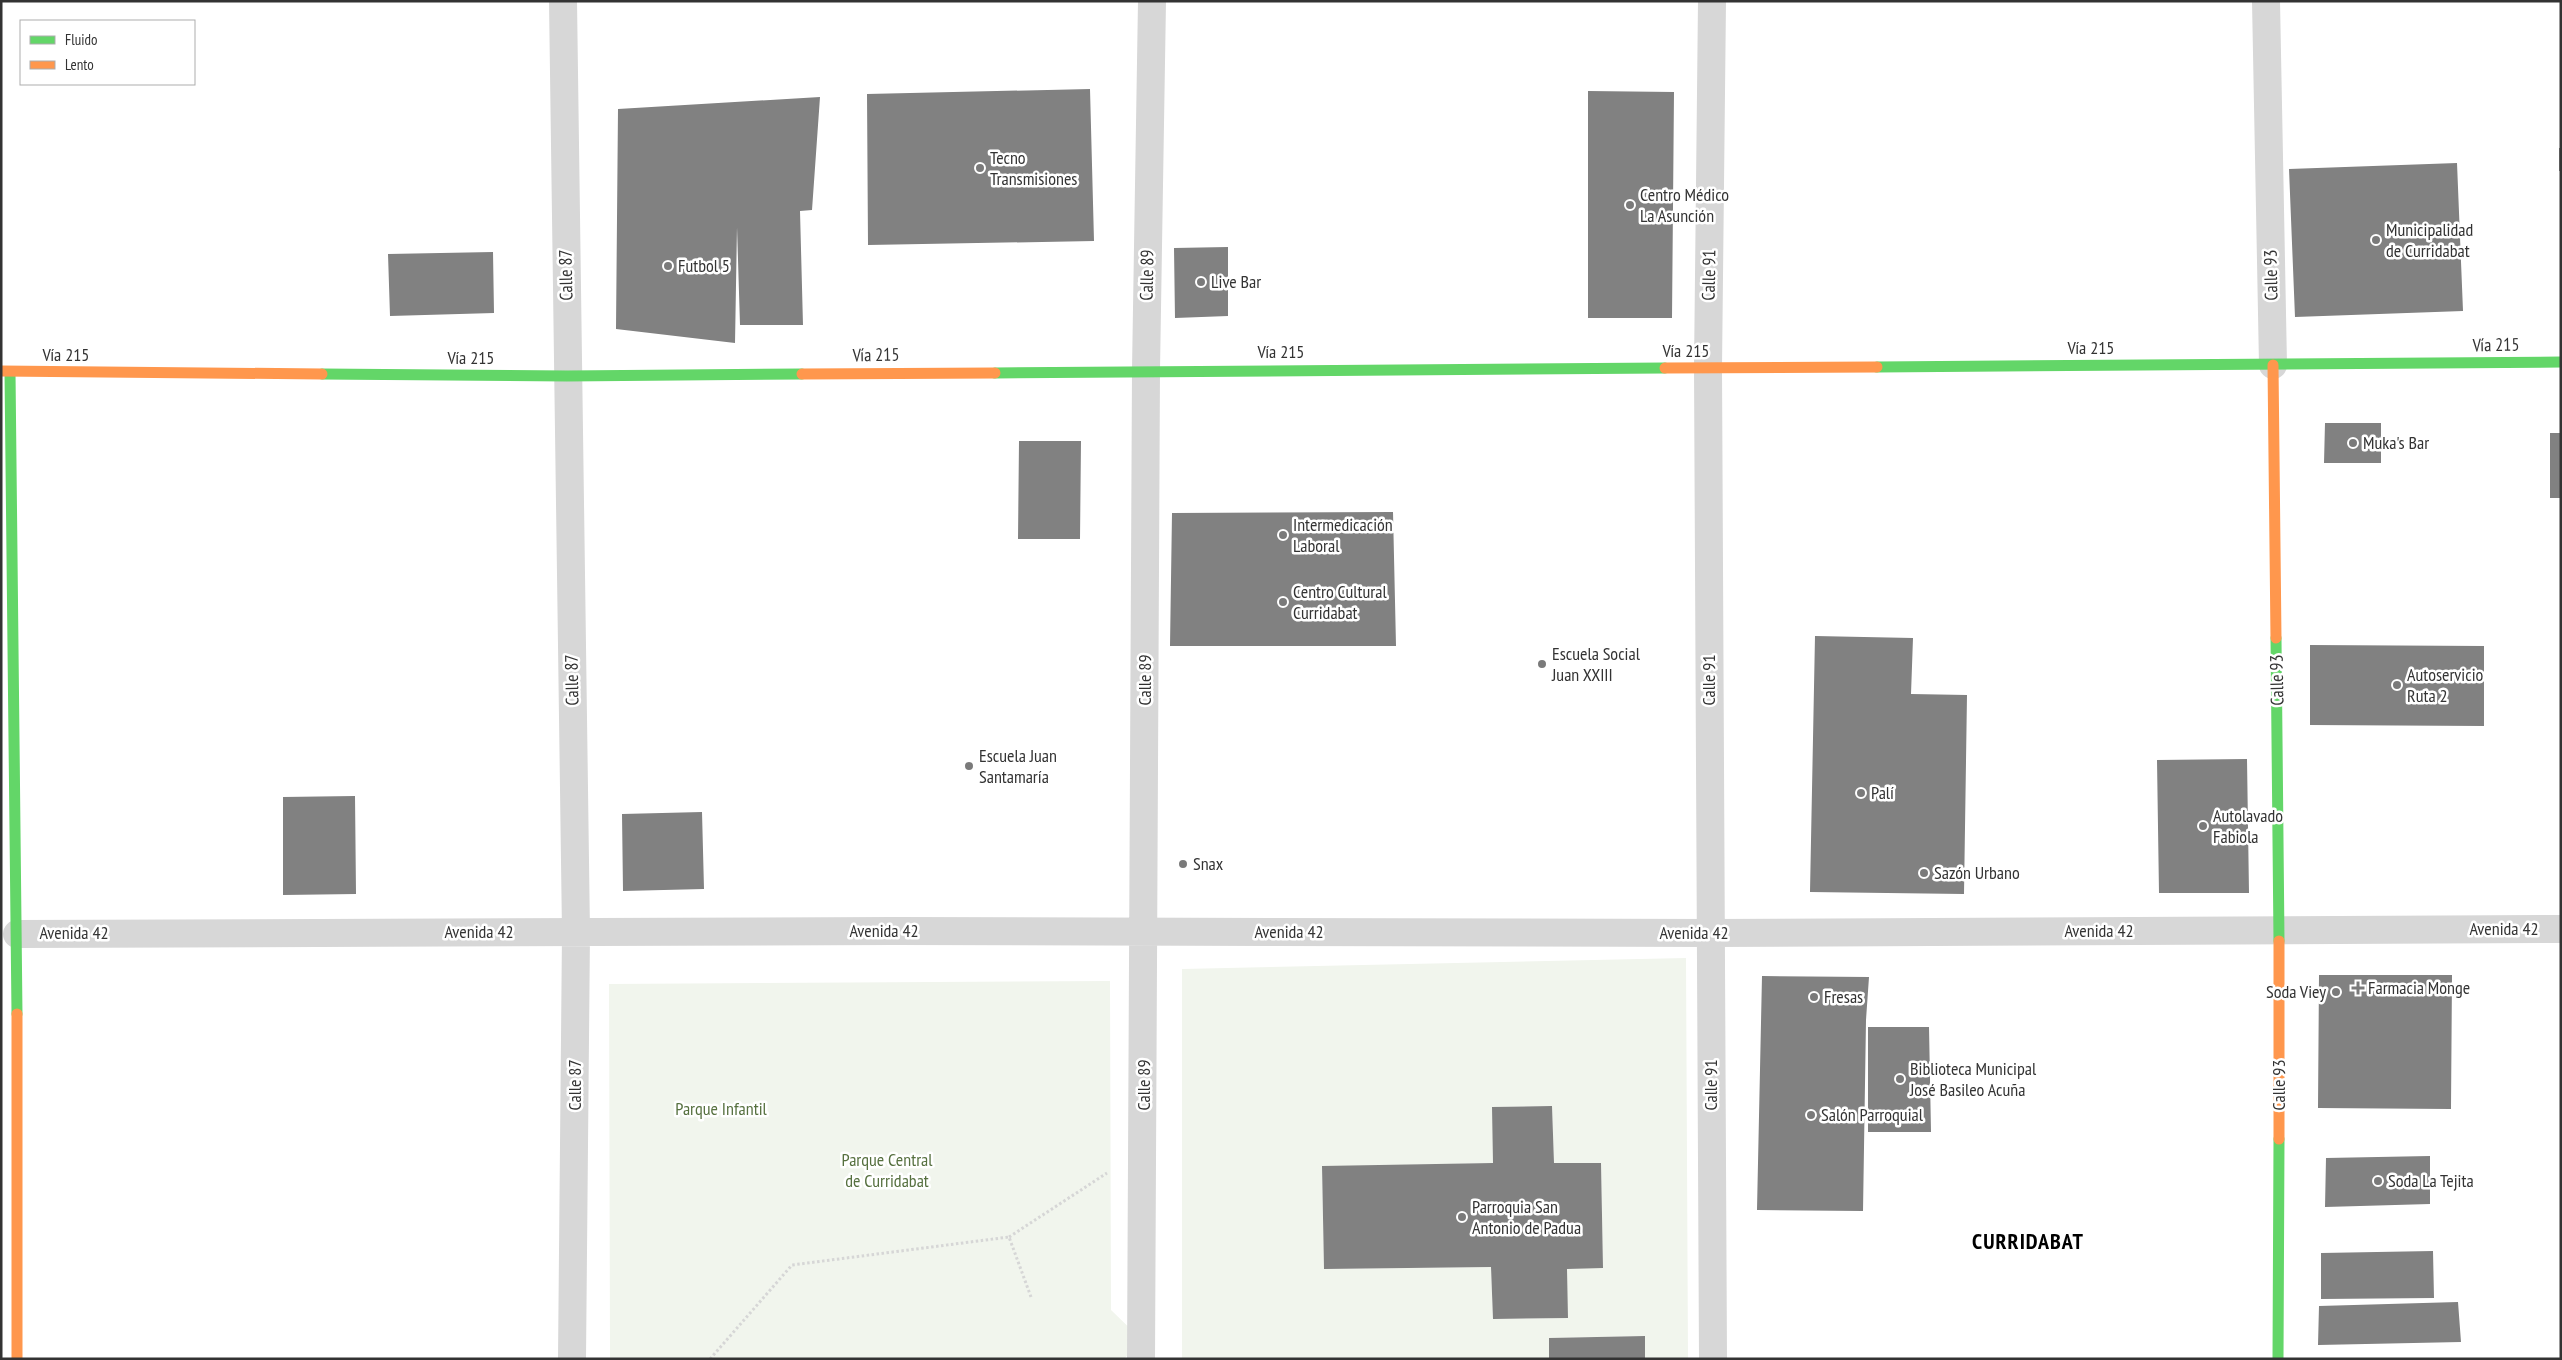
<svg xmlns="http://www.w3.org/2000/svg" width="2562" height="1360" viewBox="0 0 2562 1360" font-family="'PT Sans Narrow',sans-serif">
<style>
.green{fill:#f1f5ed;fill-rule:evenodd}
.building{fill:#818181}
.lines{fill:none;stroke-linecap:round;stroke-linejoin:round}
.path{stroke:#d6d6d6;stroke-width:3;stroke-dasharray:2.5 2.5;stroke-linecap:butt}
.street{stroke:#d7d7d7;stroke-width:28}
.fast{stroke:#63d668;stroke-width:11}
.slow{stroke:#ff974d;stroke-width:11}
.poi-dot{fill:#7a7a7a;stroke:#fff;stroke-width:2}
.labels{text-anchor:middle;stroke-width:5;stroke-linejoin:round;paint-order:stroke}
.poi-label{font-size:18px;fill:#333;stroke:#fff;text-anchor:start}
.street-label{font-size:18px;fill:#333;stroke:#fff}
.park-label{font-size:18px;fill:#56703f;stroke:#fff}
.district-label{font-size:22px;font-weight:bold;letter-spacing:1px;fill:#000;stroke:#fff}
</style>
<rect width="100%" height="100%" fill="#fff"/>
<path class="green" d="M1686,958L1688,1359H1645L1644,1336L1549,1338V1359H1182V969ZM1552,1106L1554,1163H1601L1603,1267L1567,1269V1318L1493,1319L1491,1267L1324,1269L1322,1167L1493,1163V1107Z
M1110,981L1111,1310L1142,1340L1124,1359H610L609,984Z"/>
<path class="building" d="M1090,89L1094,241L868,245L867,94Z
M1588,91L1674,92L1672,318H1588Z
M820,97L812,210L800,211L803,325H740L737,227L735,343L616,329L618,109Z
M2559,148H2561V171H2559Z
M2457,163L2463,311L2295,317L2289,169Z
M1228,247V316L1175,318L1174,248Z
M493,252L494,313L390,316L388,254Z
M2325,423H2381V463H2324Z
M2550,433H2561V498H2550Z
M1019,441H1081L1080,539H1018Z
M1393,512L1396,646H1170L1172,513Z
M1815,636L1913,638L1911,694L1967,695L1964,894L1810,892Z
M2310,645L2484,646V726L2310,725Z
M2247,759L2249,893H2159L2157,760Z
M355,796L356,894L283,895V797Z
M702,812L704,889L623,891L622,814Z
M2319,975H2452L2451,1109L2318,1108Z
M1762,976L1869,977L1866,1020L1863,1211L1757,1210Z
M1868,1027H1929L1931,1132H1868Z
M1552,1106L1554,1163H1601L1603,1268L1567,1269L1568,1318L1493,1319L1491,1267L1324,1269L1322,1166L1493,1163L1492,1107Z
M2430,1156V1204L2325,1207L2326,1158Z
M2433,1251L2434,1298L2321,1299V1253Z
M2458,1302L2461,1342L2318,1345L2319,1306Z
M1645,1336V1359H1549V1338Z"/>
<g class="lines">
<path class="path" d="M1009,1237L1107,1173
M710,1359L792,1265L1009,1237L1031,1297"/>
<path class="street" d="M563,1L576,932L572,1359
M1712,1L1708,368L1713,1359
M2266,1L2273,365
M17,934L893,931L1711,933L2561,929
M1141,1359L1146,370L1152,1"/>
<path class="fast" d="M1877,367L2561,362
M10,372L17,1014
M995,373L1665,368
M322,374L567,376L802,374
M2276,638L2279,941
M2278,1359L2279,1139"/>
<path class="slow" d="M2273,365L2276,638
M1665,368L1877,367
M1,371L322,374
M802,374L995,373
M17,1014V1359
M2279,1139V941"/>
</g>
<g class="poi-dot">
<circle cx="980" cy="168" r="5"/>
<circle cx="1630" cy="205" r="5"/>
<circle cx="2376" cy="240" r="5"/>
<circle cx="668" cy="266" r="5"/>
<circle cx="1201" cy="282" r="5"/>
<circle cx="2353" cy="443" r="5"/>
<circle cx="1283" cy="535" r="5"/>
<circle cx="1283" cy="602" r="5"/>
<circle cx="1542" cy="664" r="5"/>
<circle cx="2397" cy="685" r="5"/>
<circle cx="969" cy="766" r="5"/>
<circle cx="1861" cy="793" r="5"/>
<circle cx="2203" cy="826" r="5"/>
<circle cx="1183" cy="864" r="5"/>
<circle cx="1924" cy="873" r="5"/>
<path d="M2355.5 980.5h5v5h5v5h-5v5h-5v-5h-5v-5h5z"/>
<circle cx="2336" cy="992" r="5"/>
<circle cx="1814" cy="997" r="5"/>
<circle cx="1900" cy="1079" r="5"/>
<circle cx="1811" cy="1115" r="5"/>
<circle cx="2378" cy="1181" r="5"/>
<circle cx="1462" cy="1217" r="5"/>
</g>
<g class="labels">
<g class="poi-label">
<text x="990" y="164">Tecno<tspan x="990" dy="21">Transmisiones</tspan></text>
<text x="1640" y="201">Centro Médico<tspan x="1640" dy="21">La Asunción</tspan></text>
<text x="2386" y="236">Municipalidad<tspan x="2386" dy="21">de Curridabat</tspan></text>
<text x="678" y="272">Futbol 5</text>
<text x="1211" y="288">Live Bar</text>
<text x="2363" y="449">Muka's Bar</text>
<text x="1293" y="531">Intermedicación<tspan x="1293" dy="21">Laboral</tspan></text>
<text x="1293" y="598">Centro Cultural<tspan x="1293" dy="21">Curridabat</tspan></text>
<text x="1552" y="660">Escuela Social<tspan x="1552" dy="21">Juan XXIII</tspan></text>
<text x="2407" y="681">Autoservicio<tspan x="2407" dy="21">Ruta 2</tspan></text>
<text x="979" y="762">Escuela Juan<tspan x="979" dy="21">Santamaría</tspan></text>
<text x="1871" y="799">Palí</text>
<text x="2213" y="822">Autolavado<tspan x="2213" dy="21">Fabiola</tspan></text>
<text x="1193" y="870">Snax</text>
<text x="1934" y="879">Sazón Urbano</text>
<text x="2368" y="994">Farmacia Monge</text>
<text x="2326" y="998" text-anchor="end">Soda Viey</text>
<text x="1824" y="1003">Fresas</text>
<text x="1910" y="1075">Biblioteca Municipal<tspan x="1910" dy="21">José Basileo Acuña</tspan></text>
<text x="1821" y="1121">Salón Parroquial</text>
<text x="2388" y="1187">Soda La Tejita</text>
<text x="1472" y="1213">Parroquia San<tspan x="1472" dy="21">Antonio de Padua</tspan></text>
</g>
<g class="street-label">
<text transform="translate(566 275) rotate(-91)" y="6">Calle 87</text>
<text transform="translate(1147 275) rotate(-89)" y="6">Calle 89</text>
<text transform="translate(1709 275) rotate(-89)" y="6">Calle 91</text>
<text transform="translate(2271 275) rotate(-91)" y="6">Calle 93</text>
<text transform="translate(2496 345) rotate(-1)" y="6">Vía 215</text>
<text x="2091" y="354">Vía 215</text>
<text x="1686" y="357">Vía 215</text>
<text x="1281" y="358">Vía 215</text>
<text x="66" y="361">Vía 215</text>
<text transform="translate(876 355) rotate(-1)" y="6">Vía 215</text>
<text x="471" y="364">Vía 215</text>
<text transform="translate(572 680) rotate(-91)" y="6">Calle 87</text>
<text transform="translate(1145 680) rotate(-90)" y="6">Calle 89</text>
<text transform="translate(1709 680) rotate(-90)" y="6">Calle 91</text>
<text transform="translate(2277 680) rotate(-91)" y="6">Calle 93</text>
<text x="2504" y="935">Avenida 42</text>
<text x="884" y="937">Avenida 42</text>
<text x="2099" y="937">Avenida 42</text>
<text x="479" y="938">Avenida 42</text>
<text x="1289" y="938">Avenida 42</text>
<text x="74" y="939">Avenida 42</text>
<text x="1694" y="939">Avenida 42</text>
<text transform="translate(575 1085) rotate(-90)" y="6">Calle 87</text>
<text transform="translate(1144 1085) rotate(-90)" y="6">Calle 89</text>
<text transform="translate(1711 1085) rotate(-90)" y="6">Calle 91</text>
<text transform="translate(2279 1085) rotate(-90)" y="6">Calle 93</text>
</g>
<g class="park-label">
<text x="721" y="1115">Parque Infantil</text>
<text x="887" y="1166">Parque Central<tspan x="887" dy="21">de Curridabat</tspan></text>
</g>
<g class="district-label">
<text x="2028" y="1249">CURRIDABAT</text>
</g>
</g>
<rect width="2562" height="1360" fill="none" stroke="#333333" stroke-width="5"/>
<rect x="20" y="20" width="175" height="65" fill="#ffffff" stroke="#adadad"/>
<rect x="30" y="36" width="25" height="8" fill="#63d668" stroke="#adadad"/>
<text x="65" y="45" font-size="15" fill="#333333">Fluido</text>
<rect x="30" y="61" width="25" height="8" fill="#ff974d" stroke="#adadad"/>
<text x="65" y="70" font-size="15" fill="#333333">Lento</text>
</svg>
